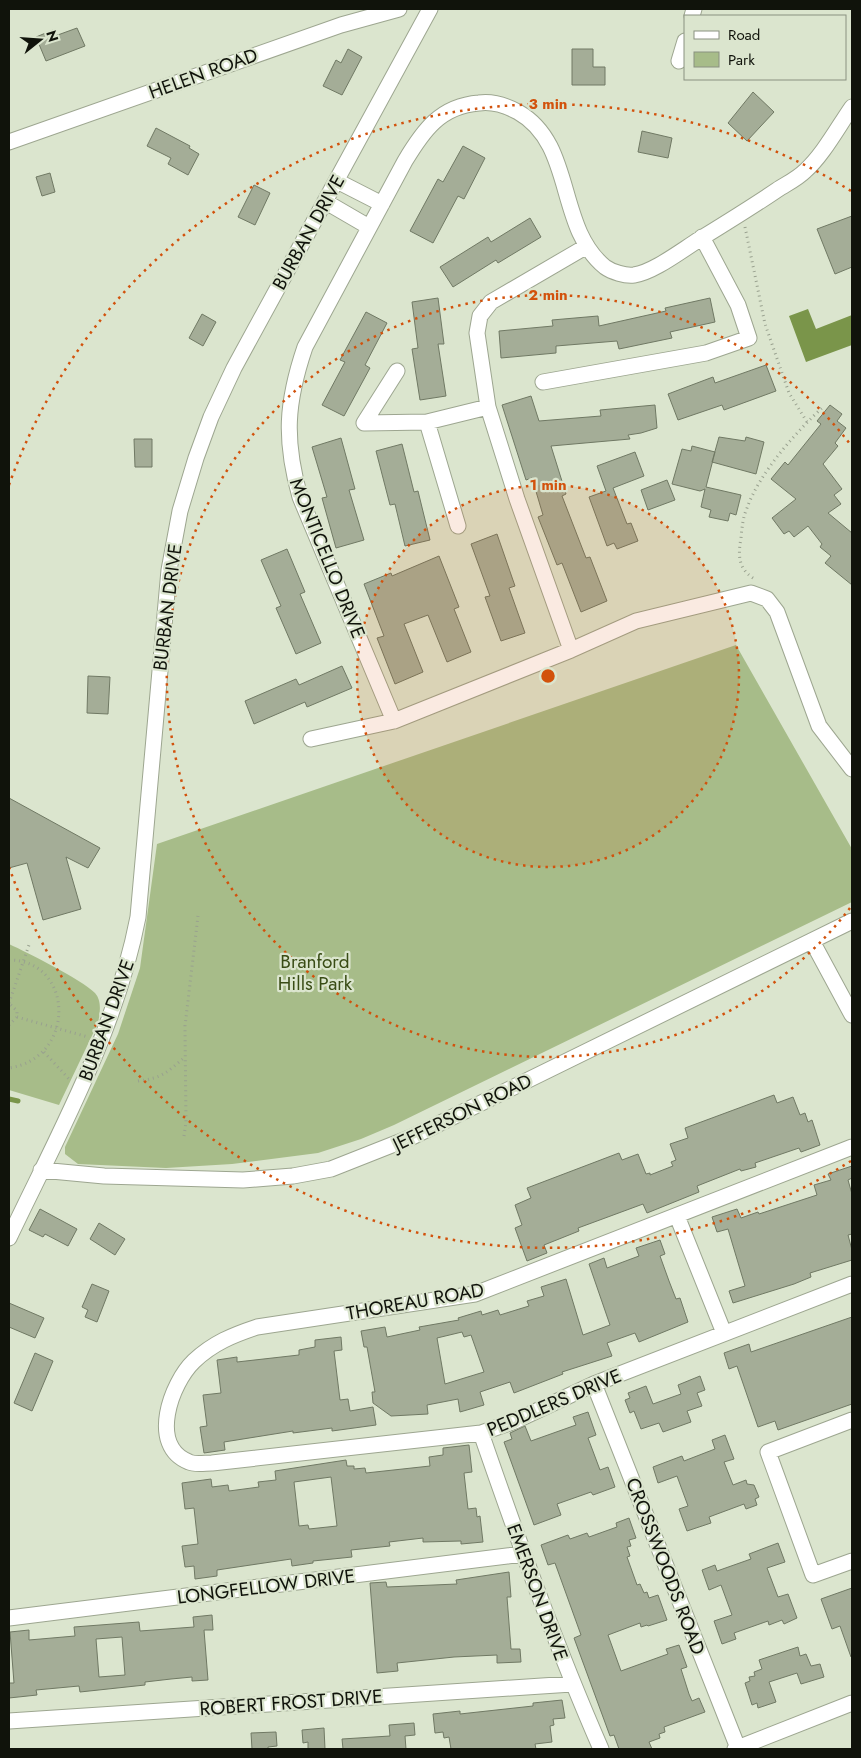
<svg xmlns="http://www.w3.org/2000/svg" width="861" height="1758" viewBox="0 0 861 1758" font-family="Jost,sans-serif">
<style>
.green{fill:#a7bc89}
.water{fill:#7a954a}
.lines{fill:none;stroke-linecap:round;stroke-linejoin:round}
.stream{stroke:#7a954a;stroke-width:5}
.building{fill:#a4ad97;stroke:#707964;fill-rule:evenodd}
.street-casing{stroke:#9da690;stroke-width:17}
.path{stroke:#99a18f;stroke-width:3;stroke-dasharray:1 4;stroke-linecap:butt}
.street{stroke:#fff;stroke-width:15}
.ring{fill:none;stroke:#d2520c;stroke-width:2.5;stroke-dasharray:2.5 5}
.labels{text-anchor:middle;stroke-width:4.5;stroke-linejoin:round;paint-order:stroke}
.street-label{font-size:19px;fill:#10130b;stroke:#dbe5ce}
.park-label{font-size:19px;fill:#394c15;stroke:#dbe5ce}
.centre{fill:#d2520c;stroke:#dbe5ce;stroke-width:2.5}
.ring-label{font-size:15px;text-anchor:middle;font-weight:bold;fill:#d2520c;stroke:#dbe5ce;stroke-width:4.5;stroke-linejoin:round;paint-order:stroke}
</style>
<rect width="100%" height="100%" fill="#dbe5ce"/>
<path class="green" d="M736,645L852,849V902L394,1125L361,1139L318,1153L232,1164L166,1168L78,1164L65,1154V1147L118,1034L140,968L157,844Z
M9,944C28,953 81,979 95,993C102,1001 100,1013 98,1023L59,1105L9,1090Z"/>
<path class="water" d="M808,309L816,329L852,315V345L806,362L789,316Z"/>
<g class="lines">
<path class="stream" d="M9,1099L18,1101"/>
</g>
<path class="building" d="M77,28L85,46L46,61L36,37L53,30L55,36Z
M348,49L362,57L342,95L323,86L336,60L341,63Z
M572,49H593V67H605V85H572Z
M753,92L774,112L747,141L728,123Z
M156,128L190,146L189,148L199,154L188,175L168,164L171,158L147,146Z
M642,131L672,138L668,158L638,152Z
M463,146L485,158L464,199L458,196L433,243L410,231L438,179L443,182Z
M50,173L55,192L42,196L36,177Z
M254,185L270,193L255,225L238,217Z
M852,216V267L835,274L817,229Z
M530,218L541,237L498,263L496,260L453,287L440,267L488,237L491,242Z
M438,298L444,344H438L446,396L420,400L412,349L418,348L412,302Z
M710,298L715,322L670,332L672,338L619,349L617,341L556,346V353L501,358L499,331L553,326L552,320L598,316L599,326L666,311L665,308Z
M366,312L387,323L365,365L370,368L344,416L322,405L345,362L340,360Z
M202,314L216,322L203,346L189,338Z
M766,365L776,391L724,410L722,405L678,420L668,394L713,377L715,383Z
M531,396L539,421L601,416L600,410L655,405L657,428L641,433L628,435L630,439L551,446L566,494L562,496L586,558L590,557L607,601L581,612L562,563L557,565L538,517L543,515L532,478L526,480L502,405Z
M830,405L842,414L837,421L846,428L835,443L838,446L823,464L842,489L834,495L841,504L828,513L852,533V585L825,563L831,556L820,547L822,544L808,526L794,537L789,531L784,534L772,518L796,499L771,479L785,462L788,465L821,424L817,421Z
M719,437L745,441L746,437L764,442L756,474L712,462Z
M341,438L355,489L349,490L364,540L336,548L322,498L327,497L312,447Z
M134,439H152V467H135Z
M402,444L414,492L418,491L430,540L405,546L395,504L390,505L376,451Z
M692,446L715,452L706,487L741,495L736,515L730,513L728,521L709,517L711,510L701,507L705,489L700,491L672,484L682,449L691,451Z
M635,452L644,476L613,488L627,524L631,523L638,541L617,549L614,543L607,546L589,497L606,491L597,466Z
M667,480L675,500L648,510L641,490Z
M497,534L515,586L509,588L525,633L501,641L485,597L490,596L471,544Z
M287,549L305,592L300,594L321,643L296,654L276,608L281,606L261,560Z
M439,556L459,607L454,609L471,652L447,662L428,615L404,624L423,672L395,684L377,638L384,636L364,584L391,573L392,576Z
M342,666L352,688L307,707L305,702L254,724L245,701L296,679L299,685Z
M88,676L110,677L108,714L87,713Z
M9,798L100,848L88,868L66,857L81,909L43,920L27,863L9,868Z
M774,1095L777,1103L793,1097L800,1115L805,1113L808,1122L812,1120L820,1145L801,1152L799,1148L755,1163L756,1167L741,1171L740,1169L697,1186L699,1192L647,1213L643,1204L578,1228L579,1231L544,1245L547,1253L527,1261L515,1228L522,1225L515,1205L531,1198L527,1188L619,1153L622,1160L638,1154L646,1174L650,1173V1175L673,1166L671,1162L676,1160L670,1144L688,1138L685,1128Z
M852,1166V1178L848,1180L852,1194V1234L848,1235L852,1250V1260L810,1273L811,1277L794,1284L733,1303L729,1291L745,1286L728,1229L717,1232L712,1217L737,1209L741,1218L758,1212L759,1214L817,1195L814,1185L831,1180L828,1174Z
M40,1209L77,1229L68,1246L45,1234L43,1237L29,1230Z
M99,1223L125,1239L115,1255L90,1239Z
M660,1240L665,1254L660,1256L669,1281L676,1299L680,1298L688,1322L639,1342L635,1333L607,1343L612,1356L562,1372L563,1374L514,1393L510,1382L480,1392L484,1405L460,1412L458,1399L427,1405L428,1414L391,1416L373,1403L372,1392H375L367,1347H364L361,1331L385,1327L387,1337L420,1330L419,1327L459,1320L458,1318L481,1311L482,1315L498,1310L500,1315L529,1306L527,1301L544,1296L541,1287L566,1279L583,1335L610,1325L589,1264L604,1258L607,1268L639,1256L636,1248ZM462,1332L464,1337L471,1335L484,1372L445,1384L437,1338Z
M92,1284L109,1291L97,1322L85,1317L88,1310L82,1307Z
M9,1303L44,1318L35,1338L9,1327Z
M852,1317V1404L778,1430L775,1421L758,1427L737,1366L729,1369L724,1353L749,1344L751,1352Z
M341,1337L342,1350L334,1351L340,1400L348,1399L350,1411L373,1407L376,1425L332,1431V1428L293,1433V1431L224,1442L225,1450L204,1453L200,1427L207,1426L203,1395L221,1393L217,1360L237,1357V1362L299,1355V1350L315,1347V1340Z
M35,1353L53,1361L32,1411L14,1403Z
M700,1376L705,1390L697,1393L702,1406L687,1411L691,1422L663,1432L659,1423L641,1429L634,1411L630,1413L625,1400L630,1398L628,1393L646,1386L653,1404L681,1394L678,1385Z
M588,1412L596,1435L588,1438L600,1470L608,1467L615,1487L593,1495L591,1492L557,1504L561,1515L534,1525L504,1442L512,1439L510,1433L525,1426L531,1441L576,1425L573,1417Z
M725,1435L734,1459L724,1462L733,1485L746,1480L747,1484L754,1485L759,1497L755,1499L757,1505L746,1509L744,1504L709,1517L711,1523L687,1531L679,1509L688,1506L677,1476L658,1483L653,1467L682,1456L684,1461L715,1449L712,1440Z
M469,1445L472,1472L464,1473L468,1509L476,1508L477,1517L480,1516L483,1542L461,1544V1541L423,1542V1538L389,1542L390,1546L351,1550L352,1557L313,1561V1563L292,1566L291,1559L217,1570V1576L195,1579L194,1566L185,1567L182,1546L198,1544L194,1508L185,1509L182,1483L211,1479L212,1487L228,1485L229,1491L259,1487L258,1482L276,1480L275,1471L346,1460L347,1466H354V1469L365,1468L366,1473L430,1466L429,1457L443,1455V1448ZM331,1477L337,1526L309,1529L308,1525L299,1526L294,1482Z
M629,1518L636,1538L629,1540L631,1546L627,1547L630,1556L627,1557L637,1585L640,1584L644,1593L647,1592L649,1598L658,1595L667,1620L648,1626L647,1625L641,1627L640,1623L608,1635L621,1671L668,1654L666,1649L679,1645L687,1667L681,1669L689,1694L692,1701L699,1698L705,1712L664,1727L665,1732L659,1734L660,1738L649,1742L652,1749H619L614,1735L610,1736L574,1638L581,1635L555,1563L548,1565L541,1545L568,1535L570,1539L587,1533L589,1537L617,1527L616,1523Z
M778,1543L785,1562L767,1568L778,1597L788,1594L797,1618L784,1624L782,1620L769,1625L768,1621L734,1633L736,1639L722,1644L714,1621L732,1615L721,1585L709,1590L702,1570L715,1565L717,1571L751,1559L749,1554Z
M509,1572L511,1597H507L511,1649H520L521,1662L497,1663V1655L454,1657L397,1663L398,1671L377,1673L370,1583L386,1582L387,1587L457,1584L456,1580Z
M852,1588V1656L851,1657L840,1626L832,1629L821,1599Z
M212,1615L213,1630H204L208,1680L192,1681V1677L171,1679L145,1682V1685L80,1692L79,1686L36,1690L37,1695L9,1698V1683H14L10,1632L29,1630V1640L75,1636L74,1627L139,1622L140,1631L194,1627L193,1617ZM122,1637L125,1675L99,1677L96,1639Z
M798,1647L800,1656L806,1654L811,1666L820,1664L824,1677L801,1684L797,1673L769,1682L776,1702L758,1708L757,1703L752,1705L745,1683L750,1681L749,1677L755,1676L754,1672L762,1669L759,1660Z
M562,1700L565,1718L553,1719L554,1725L550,1726L552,1742L535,1744L536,1749H451L449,1737L444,1738L443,1732L435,1733L433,1714L460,1711V1714L533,1706V1703Z
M414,1723L415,1735L405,1736L406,1749H343L342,1739L390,1736L389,1725Z
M324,1728L325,1749H308V1742L303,1743L302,1730Z
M276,1732L277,1746L268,1747V1749H252L251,1733Z"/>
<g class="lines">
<g class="street-casing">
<path id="street" d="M692,16L694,9
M679,61L685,41
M9,142L341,25L399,9
M337,181L382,204
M326,202L369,227
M397,371L364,423L427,422L488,407
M543,382L706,353L749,338L738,305L702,237
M427,422L458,526
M571,650L517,499L488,407L477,333L480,316L491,302L587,246
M394,721L300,497C284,440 286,403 305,347L405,161C423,131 440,106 479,103C493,101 505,105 518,112C575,144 556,227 605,267C612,272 625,276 634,275C654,272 682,250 700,239C726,223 752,207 777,190C786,184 797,179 805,171C823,155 838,127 852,107
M311,739L394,721L571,650L636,621L751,593L767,599L777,612L819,726L852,769
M812,941L852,1015
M852,1147L475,1294L257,1327C233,1335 213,1343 194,1361C171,1383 148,1446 189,1462C195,1465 205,1463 212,1463L481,1433L515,1421L594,1384L852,1284
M41,1170L104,1176L243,1180L293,1176L331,1169L412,1137L852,921
M677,1216L724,1333
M9,1238C59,1133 116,1031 138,917L169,570L180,511L196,458L211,417L234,368L430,9
M594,1384L738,1748
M852,1420L768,1452L813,1575L852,1561
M481,1433C518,1540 556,1646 601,1749
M9,1618L523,1554
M9,1721L572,1684
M735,1749L852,1703"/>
</g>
<path class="path" d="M745,227L765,324L789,393L807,422
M753,578C738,568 738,555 741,538C742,527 743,517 747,508C760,472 796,432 823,407
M9,960C74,960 77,1058 9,1068
M9,1003L29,945
M17,1017L88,1037
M9,1025L17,1017V1011L9,1003
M44,1052L69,1079
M138,1081C163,1078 167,1072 185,1057
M184,1136L186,1122L185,1026L198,916"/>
<use href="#street" class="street"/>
</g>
<circle cx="548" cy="676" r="191" fill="#d2520c" fill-opacity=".12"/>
<g class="ring">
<circle cx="548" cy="676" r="191"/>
<path d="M850 908A381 381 0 1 1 850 444"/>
<path d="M851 1161A572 572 0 0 1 9 867M9 485A572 572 0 0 1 851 191"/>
</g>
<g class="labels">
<g class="street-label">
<text transform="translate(203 73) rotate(-20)" y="7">HELEN ROAD</text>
<text transform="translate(308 232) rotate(-61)" y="7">BURBAN DRIVE</text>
<text transform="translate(328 558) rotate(68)" y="7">MONTICELLO DRIVE</text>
<text transform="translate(167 607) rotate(-83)" y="7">BURBAN DRIVE</text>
<text transform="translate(106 1020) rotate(-70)" y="7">BURBAN DRIVE</text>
<text transform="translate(462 1112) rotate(-26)" y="7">JEFFERSON ROAD</text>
<text transform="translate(415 1301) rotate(-10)" y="7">THOREAU ROAD</text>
<text transform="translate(554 1402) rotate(-23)" y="7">PEDDLERS DRIVE</text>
<text transform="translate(666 1566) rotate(69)" y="7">CROSSWOODS ROAD</text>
<text transform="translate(266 1586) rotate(-7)" y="7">LONGFELLOW DRIVE</text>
<text transform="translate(538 1592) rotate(70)" y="7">EMERSON DRIVE</text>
<text transform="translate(291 1702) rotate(-4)" y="7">ROBERT FROST DRIVE</text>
</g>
<g class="park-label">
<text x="315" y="968">Branford<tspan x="315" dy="22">Hills Park</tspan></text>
</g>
</g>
<circle cx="548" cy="676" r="8" class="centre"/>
<g class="ring-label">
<text x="548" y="109">3 min</text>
<text x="548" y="300">2 min</text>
<text x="548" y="490">1 min</text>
</g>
<rect width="861" height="1758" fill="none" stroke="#10130b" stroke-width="20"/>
<rect x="684" y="15" width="162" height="65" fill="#dbe5ce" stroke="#8a9180"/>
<rect x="694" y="31" width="25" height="8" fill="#ffffff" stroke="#8a9180"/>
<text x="728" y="40" font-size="15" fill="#10130b">Road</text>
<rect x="694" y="52" width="25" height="15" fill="#a7bc89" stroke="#8a9180"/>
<text x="728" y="65" font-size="15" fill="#10130b">Park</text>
<g transform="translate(40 40) rotate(73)" stroke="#dbe5ce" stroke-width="4" paint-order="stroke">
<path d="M0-4L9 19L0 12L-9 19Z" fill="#10130b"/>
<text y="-8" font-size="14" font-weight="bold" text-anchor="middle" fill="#10130b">N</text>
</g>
</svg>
